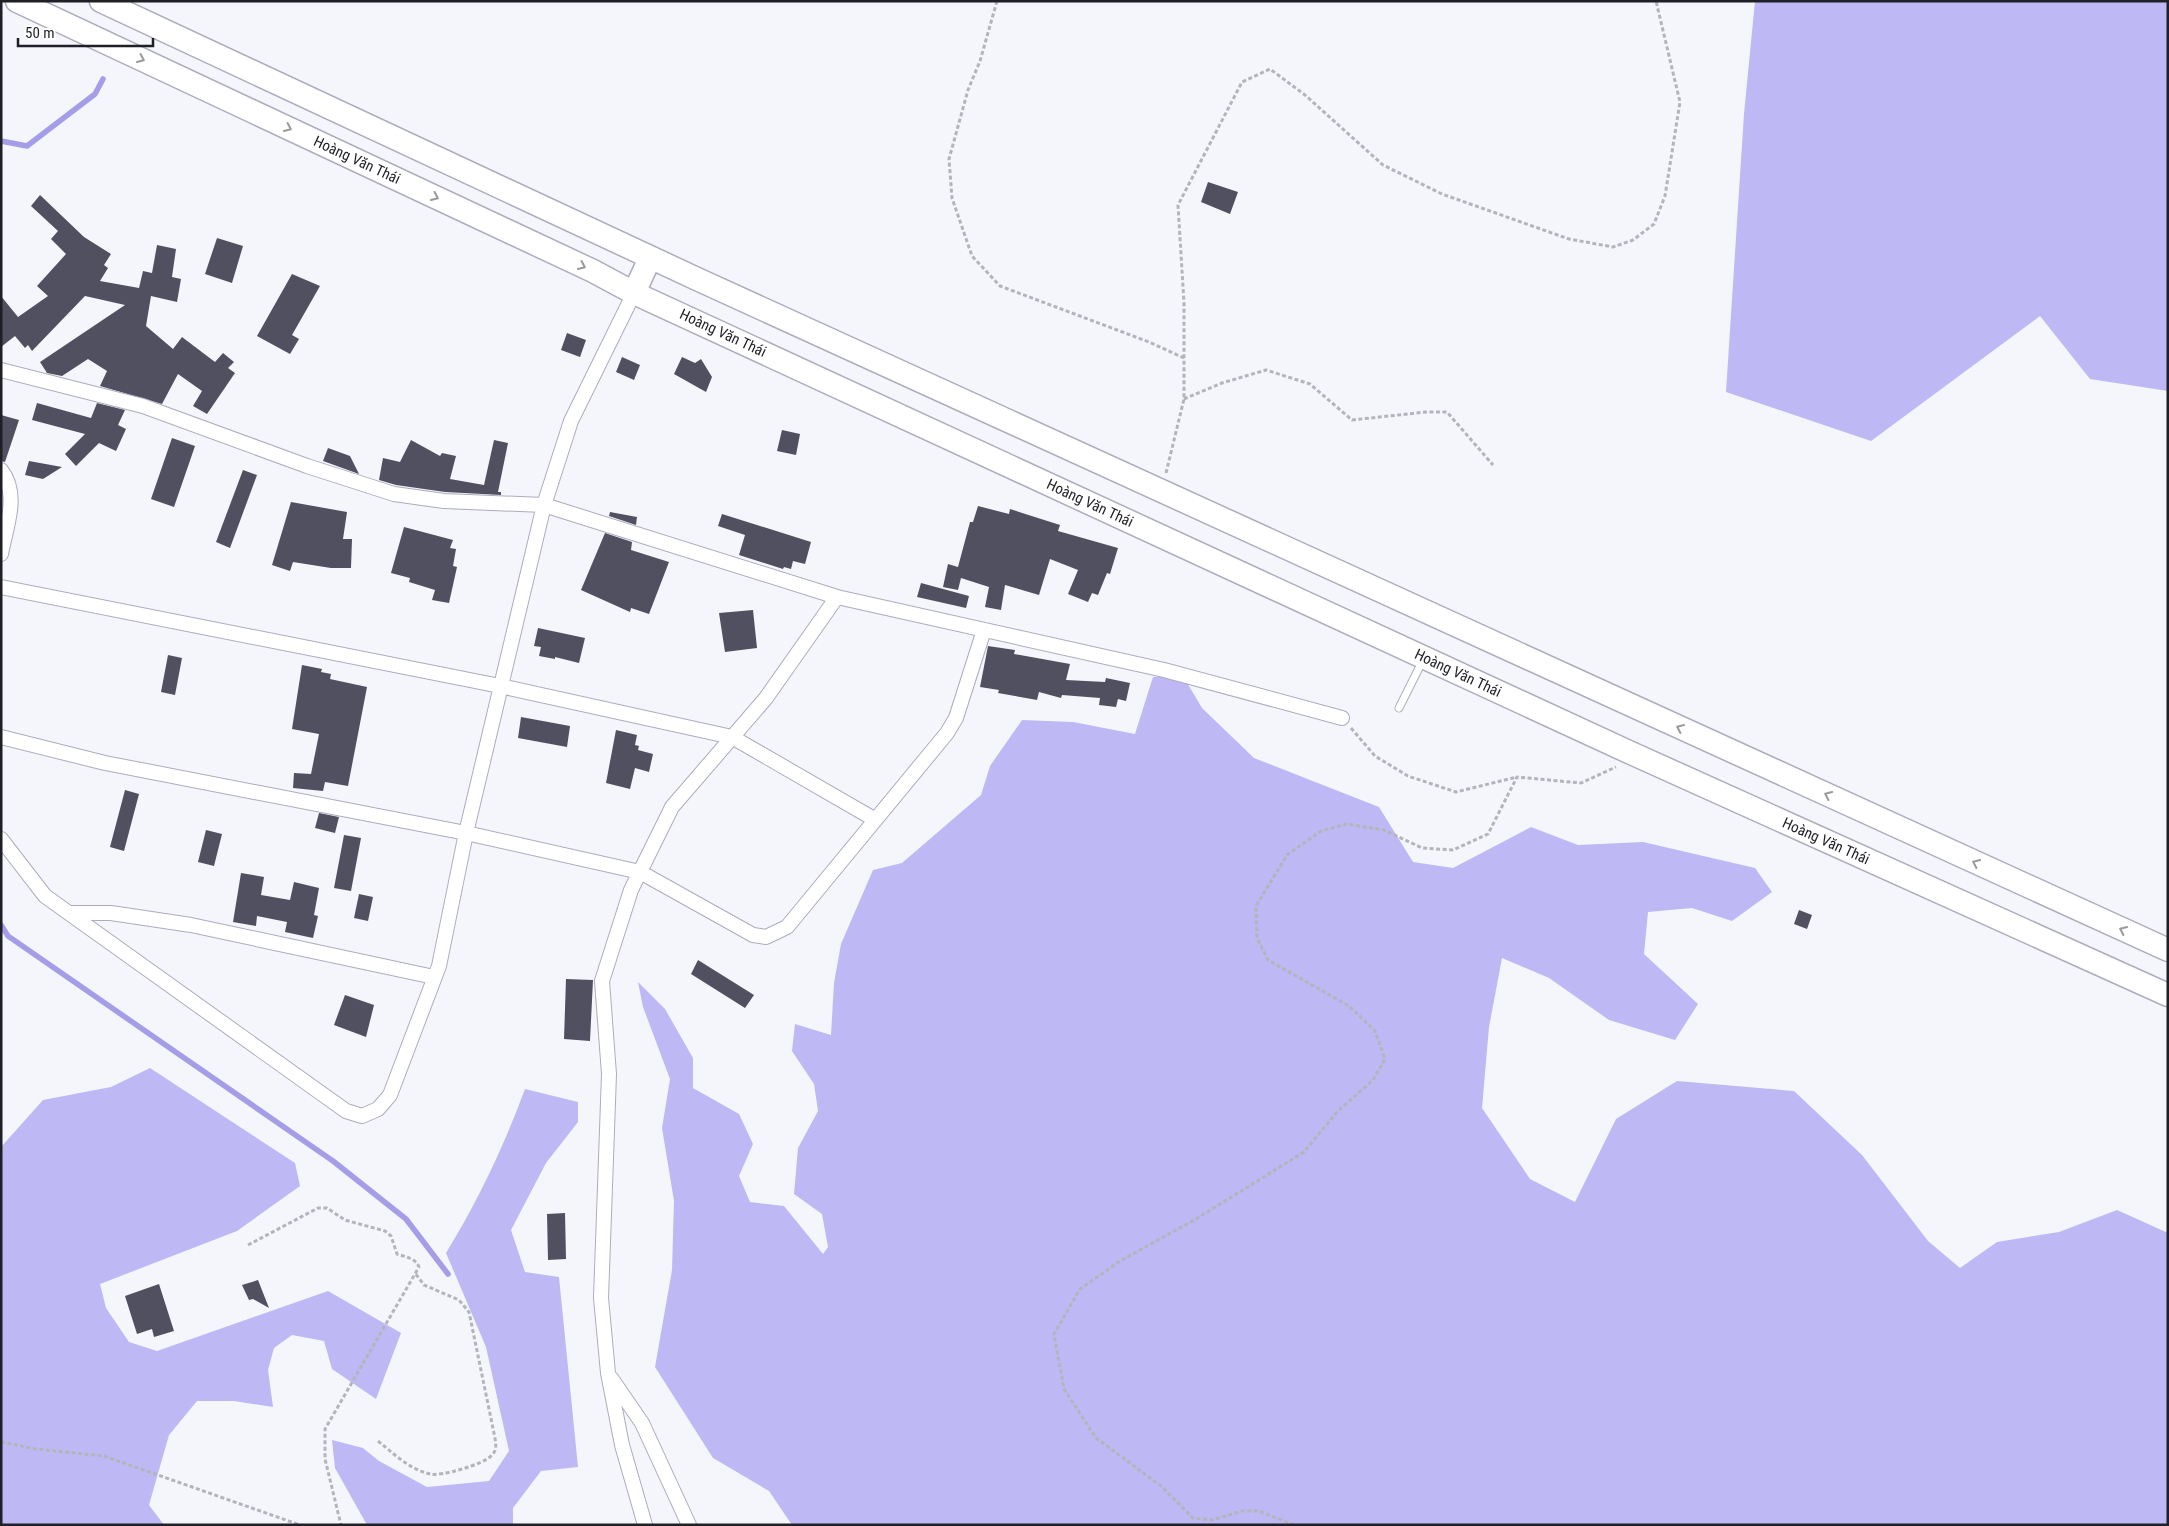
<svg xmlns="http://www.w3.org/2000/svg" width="2169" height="1526" viewBox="0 0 2169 1526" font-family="'Roboto Condensed',sans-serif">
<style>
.forest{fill:#beb8f5}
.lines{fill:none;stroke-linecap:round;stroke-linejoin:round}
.stream{stroke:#a59de7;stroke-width:5.5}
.building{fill:#515060}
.service-casing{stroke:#adacbf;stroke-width:9}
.minor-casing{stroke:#adacbf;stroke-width:16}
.primary-casing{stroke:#adacbf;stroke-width:25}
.path{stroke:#b4b4bb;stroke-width:3;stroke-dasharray:4 2.5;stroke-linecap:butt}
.service{stroke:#fff;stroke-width:7}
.minor{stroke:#fff;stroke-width:14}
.primary{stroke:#fff;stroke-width:22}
.oneway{stroke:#9a9a9d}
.labels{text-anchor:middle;stroke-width:5;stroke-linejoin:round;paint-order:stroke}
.street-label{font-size:15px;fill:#1f1f26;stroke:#fff}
</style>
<rect width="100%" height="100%" fill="#f5f5fc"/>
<path class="forest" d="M1755,1H2168V391L2090,379L2040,316L1871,441L1726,392L1744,114Z
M1183,676L1202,708L1254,758L1379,807L1413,862L1453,868L1531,827L1578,845L1643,842L1755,868L1772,892L1732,921L1692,908L1648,912L1644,954L1698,1004L1675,1040L1609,1020L1549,978L1502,958L1489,1027L1482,1108L1530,1179L1575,1202L1616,1119L1677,1081L1794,1091L1862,1155L1928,1241L1960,1268L1997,1242L2059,1232L2117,1210L2168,1233V1525H792L769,1491L713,1458L655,1367L672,1270L674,1201L662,1128L670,1079L643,1007L638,982L665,1009L693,1058V1088L739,1114L753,1144L739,1176L750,1202L784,1206L823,1254L828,1247L822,1214L794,1194L798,1148L818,1111L814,1084L792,1051L795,1024L831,1035L834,983L841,944L873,870L902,863L981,795L990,766L1022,720L1073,722L1135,734L1153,677Z
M150,1068L295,1163L300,1186L237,1231L100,1284L106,1308L129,1342L157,1351L328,1291L401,1333L376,1399L332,1369L324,1341L292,1335L274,1348L268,1370L273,1407L234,1401H197L169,1435L149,1505L164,1525H1V1147L43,1100L111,1087Z
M525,1089L578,1102V1122L546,1163L511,1230L525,1272L559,1277L578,1467L541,1471L513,1508V1525H367L335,1468L332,1440L363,1448L379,1461L427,1487L489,1481L509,1451L486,1347L446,1253C478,1201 504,1146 525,1089Z"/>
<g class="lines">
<path class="stream" d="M1,141L27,146L95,94L103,79
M1,925L8,936L333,1161L406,1219L448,1274"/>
</g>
<path class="building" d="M1208,182L1238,192L1230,214L1201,202Z
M40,195L84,237L111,254L104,265L108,268L100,281L139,288L143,271L152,273L157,245L176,249L172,277L181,279L177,302L151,296L146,326L173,349L182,337L215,362L223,353L234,362L228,368L235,373L207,414L193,406L202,391L178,374L162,404L100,386L107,371L88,359L62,376L47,373L40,362L125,305L85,296L32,351L28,345L25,348L15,336L1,347V296L18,317L48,296L37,286L66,254L51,239L58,231L31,206Z
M217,238L243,246L232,283L205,274Z
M292,274L320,286L292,335L299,339L290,354L257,336Z
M567,333L586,340L580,357L561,350Z
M622,357L640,365L634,380L616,372Z
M682,357L695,363L701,359L712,377L706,392L674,374Z
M37,403L91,418L97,403L125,410L118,425L126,429L116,451L99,443L76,466L65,454L85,434L32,420Z
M1,415L19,420L5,462L1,461Z
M782,430L800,434L796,455L777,451Z
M172,438L195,446L174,507L151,499Z
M411,440L440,456L442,453L456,456L450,479L484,485L494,440L508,443L498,492H501V495L445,492L396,485L379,480L383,458L400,462Z
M328,448L350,456L359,474L323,461Z
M29,461L62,467L43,479L25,475Z
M243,470L257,475L230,548L216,542Z
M291,502L347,512L343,539H352L351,568H331L293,562L290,571L272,565Z
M978,506L1009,514L1010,509L1060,525L1058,531L1118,548L1110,574L1107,573L1098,595L1092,593L1088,602L1068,594L1078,570L1050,559L1039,595L1005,585L1001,610L985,607L989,587L961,578L958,590L943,587L948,564L958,567L970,522H973Z
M610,512L637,517L636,525L609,516Z
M722,514L811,542L805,564L793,561L791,569L784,567L783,569L739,555L745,535L718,526Z
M404,527L453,540L450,548L456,549L453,566L457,567L449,603L432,600L435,590L409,582L410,578L391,573Z
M605,533L632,542L631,550L669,562L649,614L631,608L630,612L581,590Z
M921,583L969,596L966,608L917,597Z
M753,610L757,648L725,652L719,613Z
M538,628L585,638L579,663L555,657V659L539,656L541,647L534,646Z
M988,646L1015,650L1014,654L1070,664L1066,680L1105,682L1106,678L1130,683L1126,701L1118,699L1116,707L1099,705L1100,698L1062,695L1061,698L1039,692L1037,700L998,693L999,690L980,687Z
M168,655L182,658L175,695L161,692Z
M302,665L322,669L321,672L331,674L330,679L367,687L348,786L325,782L323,791L293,788L294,773L311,774L319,734L292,729Z
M521,717L570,726L567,747L518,738Z
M616,730L637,735L635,745L639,746L638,750L653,754L649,772L635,768L630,789L606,783Z
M125,790L139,794L124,851L110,847Z
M319,813L339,817L335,833L315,828Z
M206,830L222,834L214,866L198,862Z
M344,835L361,838L351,891L334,888Z
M241,873L264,877L261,895L290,900L294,882L319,888L314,915L318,916L313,938L285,932L287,922L257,916L256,926L233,922Z
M359,894L373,897L368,921L354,918Z
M1799,910L1812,915L1807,929L1794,924Z
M698,960L754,995L745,1008L691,974Z
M566,979L593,980L590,1041L564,1039Z
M345,995L374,1005L366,1037L334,1025Z
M565,1213L566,1259L548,1260L547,1214Z
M258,1280L269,1308L253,1299L249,1300L242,1285Z
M159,1284L174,1331L154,1337L152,1329L137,1334L125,1296Z"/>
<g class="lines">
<g class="service-casing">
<path id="service" d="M1399,708L1423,660"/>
</g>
<g class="minor-casing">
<path id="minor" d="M1,370L143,406L307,466L394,494L444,501L544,505L837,597L1164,670L1342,718
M1,470C20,494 6,527 1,554
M1,587L500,686L732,737L874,819
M1,737L105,763L466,833L640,872L753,935L766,937L787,927L947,733L956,718L984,630
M1,839L45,896L346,1111L362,1116L378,1109L390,1095L439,966L466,833L544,505L571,421L634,293
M69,913H111L191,925L434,977
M611,1378L642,1423L689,1525
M645,1525L622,1445L608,1373L601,1298L609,1074L602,981L631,890L672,807L766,698L837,597"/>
</g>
<g class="primary-casing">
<path id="primary" d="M17,1L593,271L634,293L1631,753L2168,995
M101,1L697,279L2168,950
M634,293L650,258"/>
</g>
<path class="path" d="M997,1L980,61L968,90L949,159L952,198L972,256L1000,286L1149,342L1184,358
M1184,399L1222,383L1266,370L1310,384L1352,420L1426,412H1447L1493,465
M1166,473L1184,399V303L1178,205L1242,82L1270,69L1305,95L1383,165L1442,194L1569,239L1613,247L1633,240L1654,224L1665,196L1680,102L1656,1
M1351,728L1375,756L1408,776L1456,792L1517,777
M248,1245L318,1208H327L345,1220L385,1231L391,1236L397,1254C406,1257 415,1258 419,1267L325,1429V1459L341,1525
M378,1441C394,1454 409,1469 430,1474C440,1477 484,1464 491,1456C497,1451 496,1445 495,1438L469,1312L459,1300L424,1285L415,1273
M1,1442L36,1449L104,1456L300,1525
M1294,1525L1259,1511H1242L1212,1520L1193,1518L1161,1486L1096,1438L1064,1389L1054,1334L1080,1289L1120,1261L1196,1219L1304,1152L1337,1112L1373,1080L1385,1059L1375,1031L1349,1006L1268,960L1257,938L1256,906L1287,855L1321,831L1347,824L1384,830L1422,848L1453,850L1488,834L1517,777L1581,783L1616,767"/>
<use href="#service" class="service"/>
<use href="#minor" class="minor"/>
<use href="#primary" class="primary"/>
</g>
<defs><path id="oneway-chevron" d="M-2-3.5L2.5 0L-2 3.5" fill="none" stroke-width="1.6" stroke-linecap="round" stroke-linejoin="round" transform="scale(1.25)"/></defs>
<g class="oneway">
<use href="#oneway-chevron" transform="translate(141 59) rotate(25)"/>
<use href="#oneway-chevron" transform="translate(288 128) rotate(25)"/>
<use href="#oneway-chevron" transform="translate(435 197) rotate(25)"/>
<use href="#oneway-chevron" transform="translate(582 266) rotate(25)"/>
<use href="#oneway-chevron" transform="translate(1680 728) rotate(-155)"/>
<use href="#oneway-chevron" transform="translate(1828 795) rotate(-155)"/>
<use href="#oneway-chevron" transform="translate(1976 863) rotate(-155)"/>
<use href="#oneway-chevron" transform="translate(2123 930) rotate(-155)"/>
</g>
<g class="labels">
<g class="street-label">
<text transform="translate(357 160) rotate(25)" y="5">Hoàng Văn Thái</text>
<text transform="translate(723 333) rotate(25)" y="5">Hoàng Văn Thái</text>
<text transform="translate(1090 503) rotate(25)" y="5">Hoàng Văn Thái</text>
<text transform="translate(1458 673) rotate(25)" y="5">Hoàng Văn Thái</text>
<text transform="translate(1826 841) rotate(24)" y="5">Hoàng Văn Thái</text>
</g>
</g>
<rect width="2169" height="1526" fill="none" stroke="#1f1f26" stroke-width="5"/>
<path d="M18 38v8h135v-8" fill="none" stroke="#1f1f26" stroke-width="2.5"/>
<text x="25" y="38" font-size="15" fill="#1f1f26" stroke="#ffffff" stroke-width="4" paint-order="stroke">50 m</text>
</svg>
